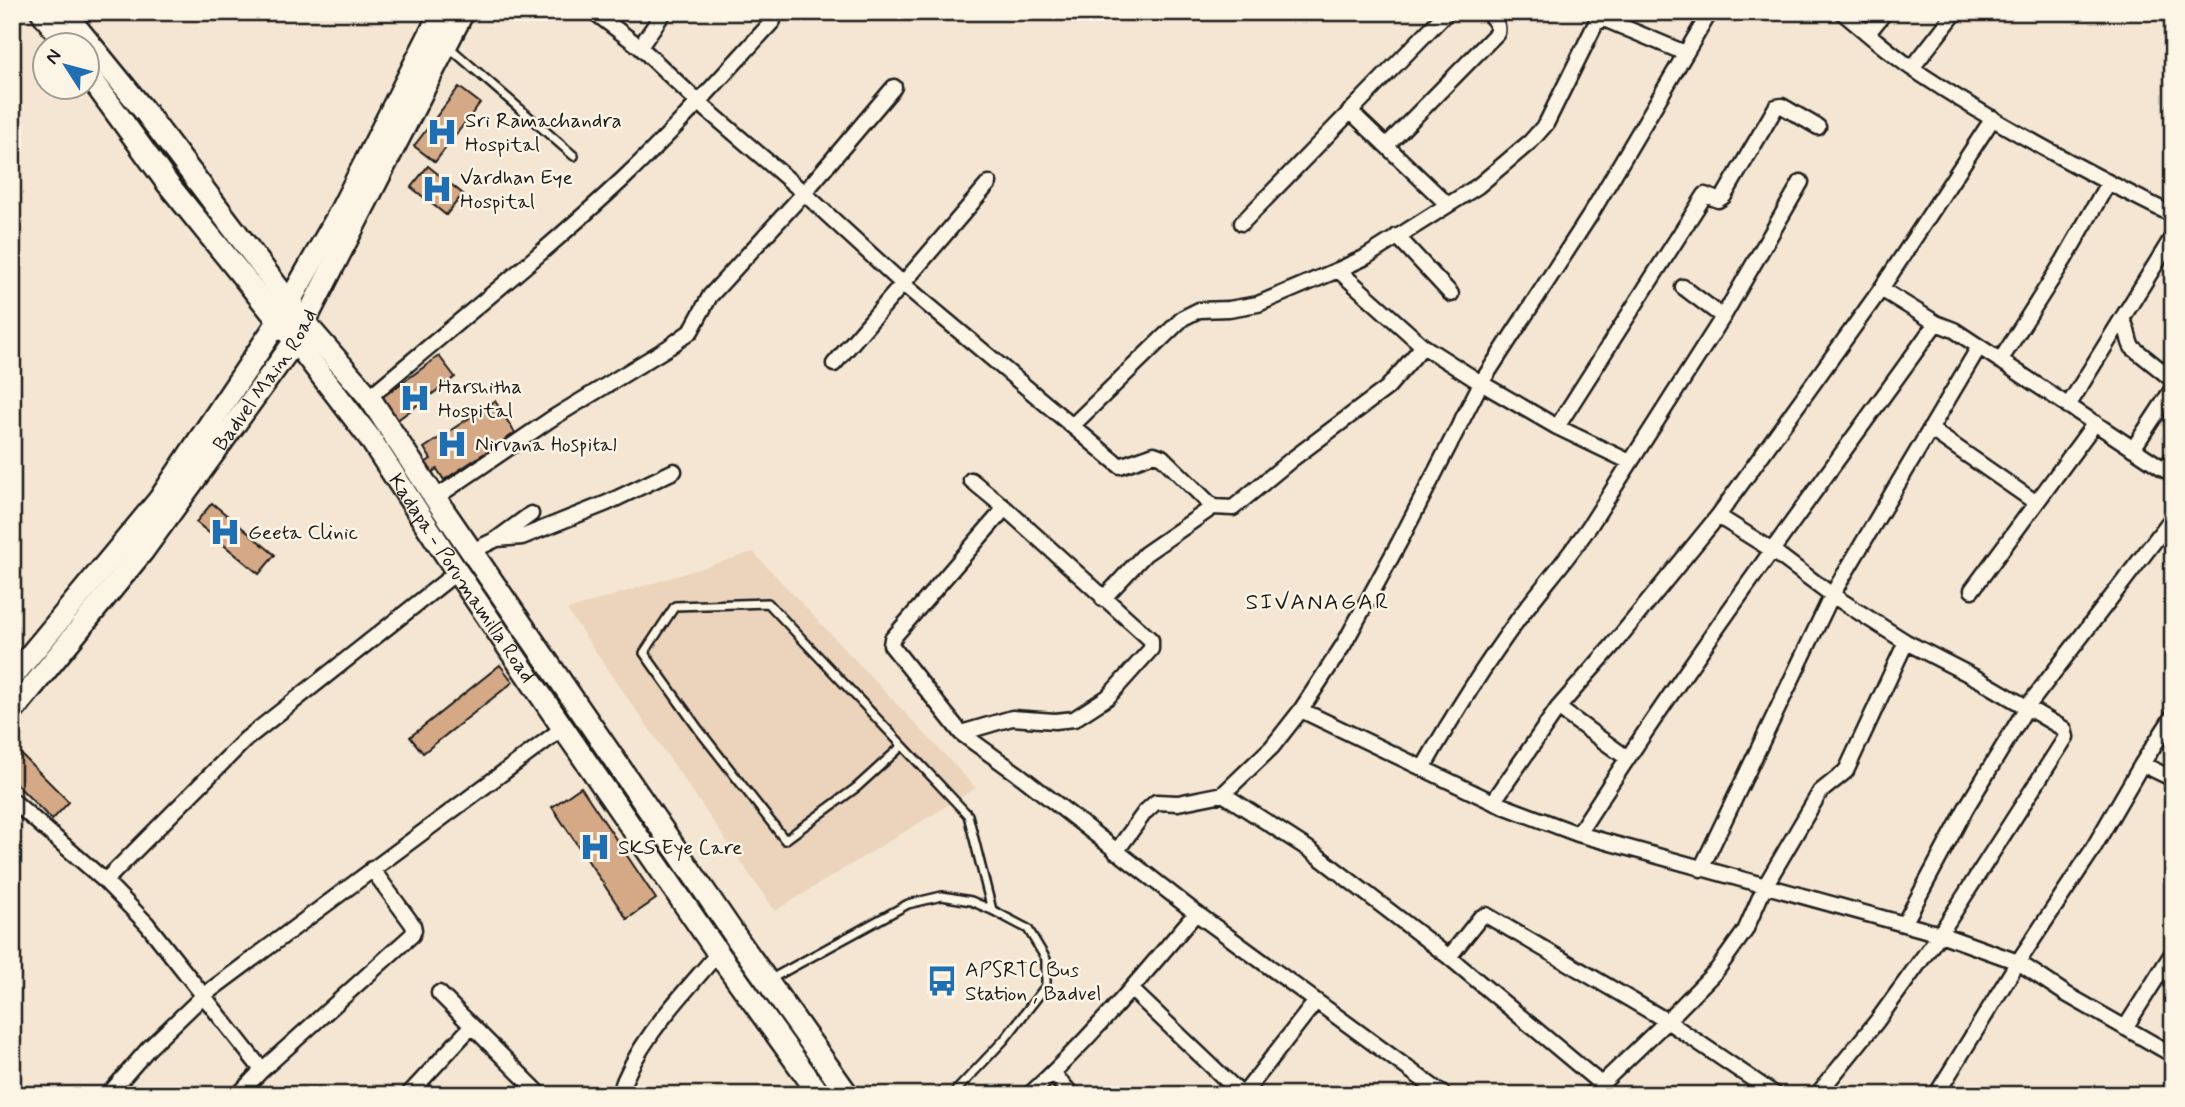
<svg xmlns="http://www.w3.org/2000/svg" width="2185" height="1107" viewBox="0 0 2185 1107" font-family="Mynerve,sans-serif">
<style>
.built{fill:#ebd4bb}
.building{fill:#d5a986;stroke:#1c1c1c;stroke-width:2}
.lines{fill:none;stroke-linecap:round;stroke-linejoin:round}
.service-casing{stroke:#1c1c1c;stroke-width:12}
.minor-casing{stroke:#1c1c1c;stroke-width:19}
.primary-casing{stroke:#1c1c1c;stroke-width:26}
.service{stroke:#fcf5e5;stroke-width:7}
.minor{stroke:#fcf5e5;stroke-width:14}
.primary{stroke:#fcf5e5;stroke-width:21}
.labels{text-anchor:middle;stroke-width:5;stroke-linejoin:round;paint-order:stroke}
.poi-label{font-size:21px;fill:#1c1c1c;stroke:#fcf5e5;text-anchor:start}
.street-label{font-size:21px;fill:#1c1c1c;stroke:#fcf5e5}
.neighbourhood-label{font-size:23px;letter-spacing:2px;fill:#1c1c1c;stroke:#fcf5e5}
</style>
<rect width="100%" height="100%" fill="#f4e6d2"/>
<filter id="ink" filterUnits="userSpaceOnUse"><feTurbulence type="fractalNoise" baseFrequency=".0143" numOctaves="2"/><feDisplacementMap in="SourceGraphic" scale="14" xChannelSelector="R" yChannelSelector="G"/><feConvolveMatrix kernelMatrix="1 2 1 2 8 2 1 2 1" color-interpolation-filters="sRGB"/></filter>
<g filter="url(#ink)">
<path class="built" d="M753,552L976,788L775,911L567,610Z"/>
<path class="building" d="M459,87L480,103L435,162L414,146Z
M428,166L463,194L446,215L411,187Z
M439,356L455,377L396,421L380,399Z
M495,401L515,433L444,480L437,469L429,474L423,464L431,459L424,448Z
M212,503L275,555L259,574L196,522Z
M500,665L513,682L423,753L410,737Z
M12,745L69,802L52,820L12,780Z
M581,787L656,899L627,919L552,807Z
M1051,1085L1060,1095H1040Z"/>
<g class="lines">
<g class="service-casing">
<path id="service" d="M449,47L574,156
M902,746L857,787L785,840L699,730L644,653L675,606L768,603L968,815L992,910
M769,980L908,904L942,896L971,901L992,910L1028,929L1046,959V986L1004,1040L952,1095"/>
</g>
<g class="minor-casing">
<path id="minor" d="M594,12L640,47L698,102L804,193L903,284L1120,466L1154,454L1162,457L1213,507
M1842,12C1865,31 1888,52 1913,69C1995,124 2084,171 2173,215
M1868,33L1885,12
M640,47L664,12
M1912,68L1956,12
M1350,111L1448,205
M1387,145L1497,33C1499,23 1493,17 1485,12
M1242,223L1447,12
M1397,236L1451,294
M1338,270L1423,346L1481,383L1557,427L1630,462
M1683,287L1723,317
M1881,289L1936,323
M2122,320C2129,328 2127,338 2132,347L2173,380
M2000,361L2064,260L2108,183
M834,364L989,183
M369,397C454,325 542,255 623,179C676,129 724,74 773,21
M2068,406L2173,236
M1073,425L1183,318L1199,310L1229,309L1258,304L1338,270L1364,258L1478,186L1531,141L1546,124L1596,23L1604,19L1685,53
M1557,427L1705,195L1718,200L1724,196L1776,107L1782,106L1818,127
M1930,429L2035,502
M2133,449L2173,388
M2165,470L2173,457
M435,498L551,419L669,347L691,331L710,296L804,193L894,87
M1005,508L892,639L891,645L961,733L1022,777L1196,913L1444,1095
M1718,516L1772,550L1832,595L1906,642L1980,680L2064,729L2066,737L1940,934L1877,1021L1817,1095
M497,539L522,537L607,503L674,471
M472,551L497,539L531,514
M1972,590L2095,423
M1103,599L1145,554L1213,507L1233,508L1291,460L1387,388L1423,346
M1558,708L1627,758
M1301,710L1493,802L1578,834L1940,934L2018,962L2066,994L2173,1055
M961,733L1012,718L1055,721L1074,719L1108,697L1151,649V640L1005,508L971,480
M2142,764L2173,779
M1423,768C1452,717 1484,666 1519,618C1543,586 1569,557 1591,524L1723,317L1801,182
M1223,794L1310,850L1449,957L1601,1084
M12,800L105,881L147,924L262,1070
M1493,802L1558,708L1613,645L1718,516L1881,289L1993,118
M1578,834C1690,659 1815,492 1936,323L1954,330L2173,475
M1116,852L1145,812L1156,802L1178,803L1223,794L1272,747L1301,710L1344,644L1400,541L1481,383L1589,217L1710,12
M1701,869L1832,595L1979,347
M105,881L246,739L457,572
M1904,924L1966,808L2027,707L2173,517
M1449,957L1480,918L1486,915L1667,1021L1776,1095
M1131,989L1242,1095
M439,993L541,1095
M2125,1028L2173,952
M1053,1073L1072,1095
M108,1095L148,1049L204,995L563,728
M238,1095L262,1070L412,935L414,930L413,925L372,869
M408,1095L471,1027
M619,1095C637,1040 682,996 718,953
M1029,1095C1090,1040 1143,975 1196,913
M1243,1095L1316,1001
M1590,1095L1667,1021L1717,970L1745,931L1765,886L1820,792L1846,771L1906,642
M1936,1095L2018,962L2091,852L2142,764L2173,716"/>
</g>
<g class="primary-casing">
<g id="primary">
<path d="M42,12L66,46"/>
<path d="M64,12L146,113L304,322L369,397L435,498L738,940L848,1095"/>
<path id="s1" d="M88,74L168,184L295,341L369,437L457,572L563,728L718,953L820,1095"/>
<path d="M12,677L159,500L278,322L338,216L441,12"/>
<path id="s2" d="M12,712L142,552L295,341L463,12"/>
</g>
</g>
<use href="#service" class="service"/>
<use href="#minor" class="minor"/>
<use href="#primary" class="primary"/>
</g>
</g>
<defs>
<g id="hospital-bare" transform="scale(2.415)"><path d="M-5-5h3v3.5h4V-5h3V5h-3V1.5h-4V5h-3Z" fill="#1f6fb2" stroke="#fcf5e5" stroke-width="2.5" paint-order="stroke"/></g>
<g id="bus-bare" transform="scale(2.415)"><path d="M-5-6H5V4H4V6H2V4H-2V6H-4V4H-5ZM-3.5-4V0h7V-4ZM-3.5 1.2v1.5H-2V1.2ZM2 1.2v1.5H3.5V1.2Z" fill="#1f6fb2" stroke="#fcf5e5" stroke-width="2.5" paint-order="stroke"/></g>
</defs>
<g fill-rule="evenodd">
<use href="#hospital-bare" x="442" y="132"/>
<use href="#hospital-bare" x="437" y="189"/>
<use href="#hospital-bare" x="415" y="398"/>
<use href="#hospital-bare" x="452" y="444"/>
<use href="#hospital-bare" x="225" y="532"/>
<use href="#hospital-bare" x="595" y="847"/>
<use href="#bus-bare" x="942" y="981"/>
</g>
<g class="labels">
<g class="poi-label">
<text x="465" y="127">Sri Ramachandra<tspan x="465" dy="24">Hospital</tspan></text>
<text x="460" y="184">Vardhan Eye<tspan x="460" dy="24">Hospital</tspan></text>
<text x="438" y="393">Harshitha<tspan x="438" dy="24">Hospital</tspan></text>
<text x="475" y="451">Nirvana Hospital</text>
<text x="248" y="539">Geeta Clinic</text>
<text x="618" y="854">SKS Eye Care</text>
<text x="965" y="976">APSRTC Bus<tspan x="965" dy="24">Station , Badvel</tspan></text>
</g>
<g class="street-label">
<text dy="7" stroke="none"><textPath href="#s2" startOffset="418">Badvel Main Road</textPath></text>
<text dy="7" stroke="none"><textPath href="#s1" startOffset="628">Kadapa - Porumamilla Road</textPath></text>
</g>
<g class="neighbourhood-label">
<text x="1318" y="609">SIVANAGAR</text>
</g>
</g>
<rect width="2185" height="1107" fill="none" stroke="#fcf5e5" stroke-width="42"/>
<rect x="21" y="21" width="2143" height="1065" fill="none" stroke="#1c1c1c" stroke-width="2.5" filter="url(#ink)"/>
<g transform="translate(66 66) rotate(306)"><circle r="33" fill="#fcf5e5" stroke="#a29e95" stroke-width="2"/>
<path d="M0-5L12 26L0 18L-12 26Z" fill="#1f6fb2"/>
<text y="-10" font-size="19" font-weight="bold" text-anchor="middle" fill="#1c1c1c">N</text>
</g>
</svg>
